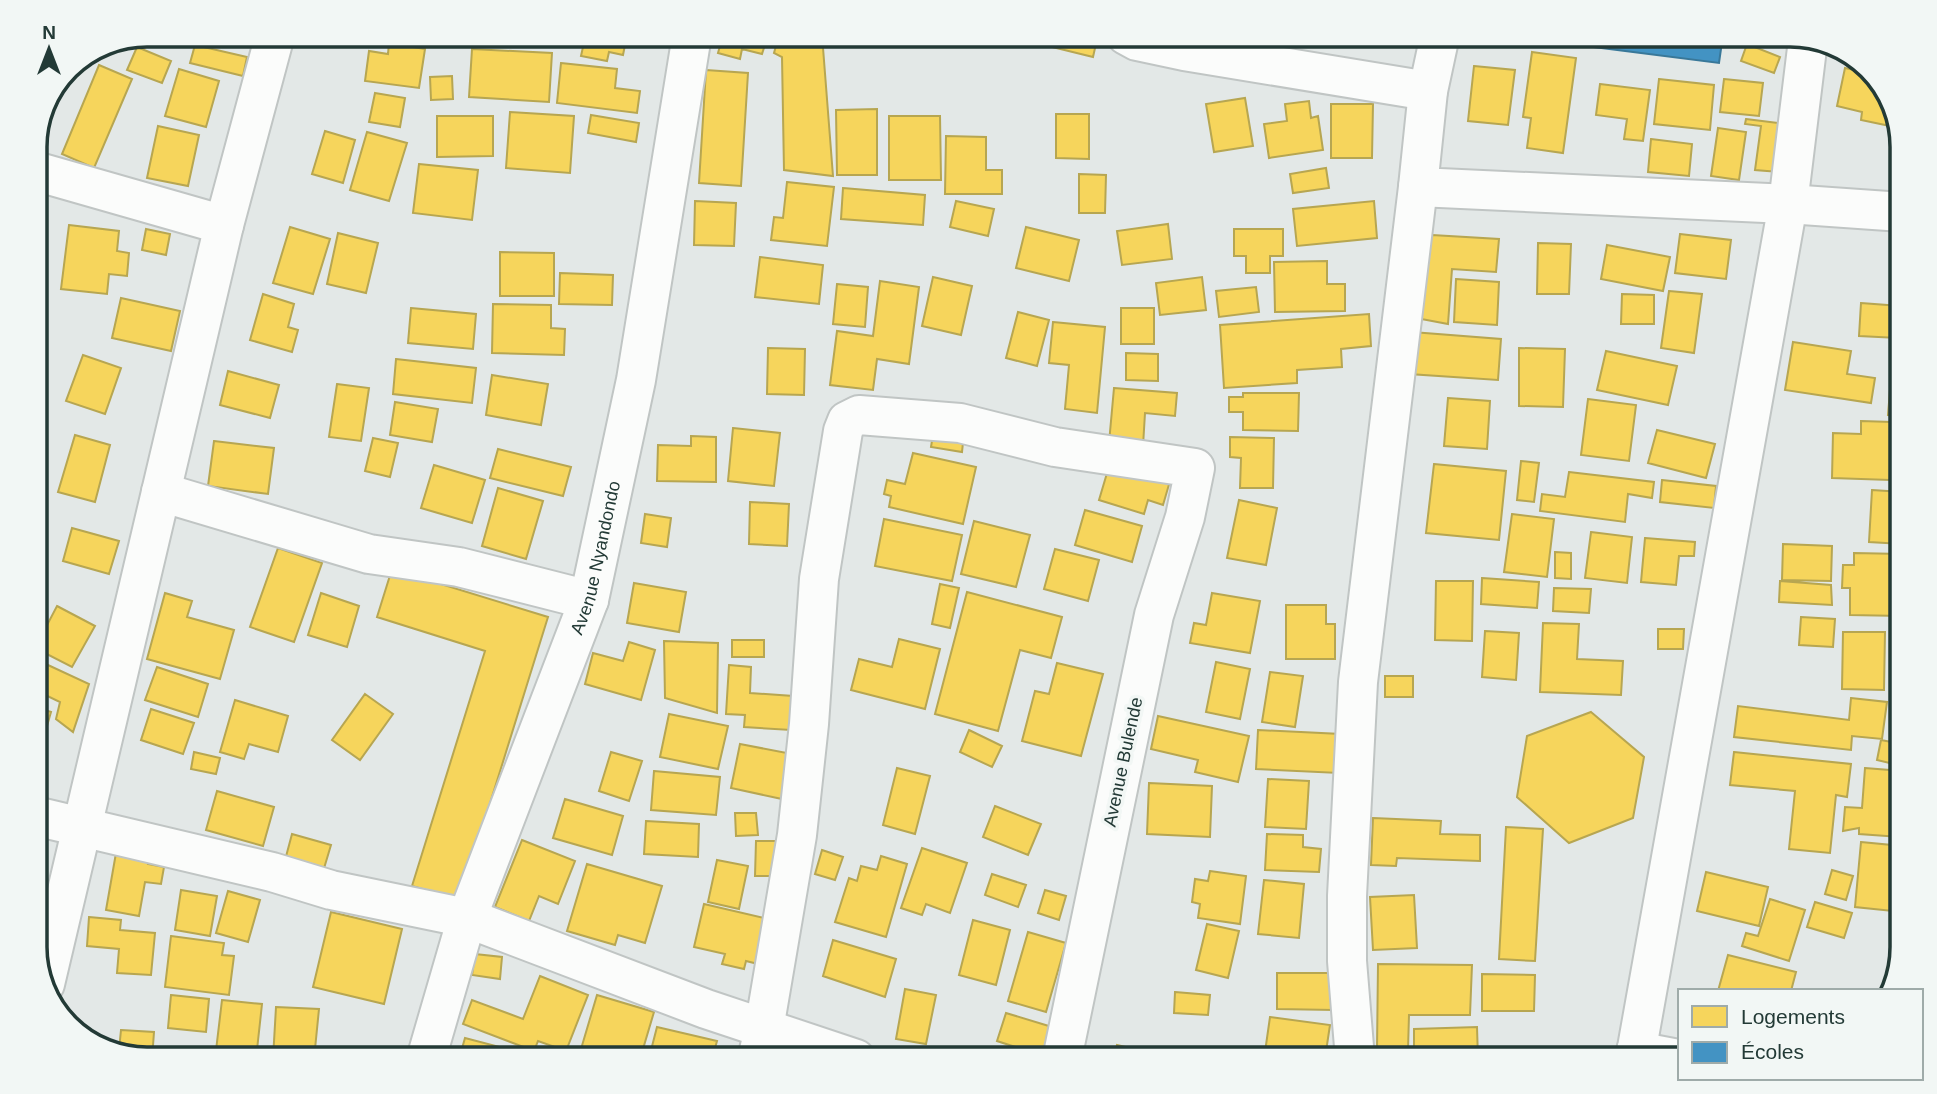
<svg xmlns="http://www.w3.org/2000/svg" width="1937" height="1094" viewBox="0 0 1937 1094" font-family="Helvetica,sans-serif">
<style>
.homes{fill:#f6d55c;stroke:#b7a651;stroke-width:2}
.schools{fill:#4393c3;stroke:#397899;stroke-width:2}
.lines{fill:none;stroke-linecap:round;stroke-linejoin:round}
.street-casing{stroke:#c0c5c4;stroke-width:42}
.street{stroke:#fbfcfb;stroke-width:38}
.labels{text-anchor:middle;stroke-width:7;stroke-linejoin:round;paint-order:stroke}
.street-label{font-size:18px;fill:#233a36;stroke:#f2f7f5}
.rim{fill:none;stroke:#233a36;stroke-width:3.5}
</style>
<rect width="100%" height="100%" fill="#e3e8e7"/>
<path class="homes" d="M432,35H456L454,41Z
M568,35H627L623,55L609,52L607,61L581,56L583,47L566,43Z
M723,35H768L762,54L742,49L740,59L718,53Z
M779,35H822L833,176L784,170L782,57L774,53Z
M944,35H999L998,43Z
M1046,35H1098L1093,57L1044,45Z
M1303,35H1345V42H1303Z
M389,43L425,49L419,88L365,81L369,51L388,54Z
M1747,44L1780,57L1774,73L1741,61Z
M195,45L247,57L243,76L190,63Z
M137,47L171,61L162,83L127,70Z
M472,49L552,53L549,102L469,97Z
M1532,52L1576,58L1563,153L1527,148L1531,118L1523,117Z
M561,63L617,69L615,88L640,91L637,113L557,103Z
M99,65L132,79L94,168L62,154Z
M1474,66L1515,70L1508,125L1468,121Z
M1845,68L1869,73L1887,91L1893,111L1890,126L1861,120L1862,112L1837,106Z
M179,69L219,81L206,127L165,116Z
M706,70L748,73L741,186L699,183Z
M452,76L453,99L431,100L430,77Z
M1659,79L1714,85L1710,130L1654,124Z
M1724,79L1763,83L1759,116L1720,112Z
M1600,84L1650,90L1643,141L1624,139L1627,119L1596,115Z
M375,93L405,98L400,127L369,122Z
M1245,98L1253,146L1214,152L1206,104Z
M1309,101L1311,118L1318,116L1323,150L1269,158L1264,124L1287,121L1285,104Z
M1331,104H1373L1372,158H1331Z
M877,109V175H837L836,110Z
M510,112L574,116L570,173L506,168Z
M1056,114H1089V159L1056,158Z
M591,115L639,123L636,142L588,133Z
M437,116H493V156L437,157Z
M889,116H940L941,180H889Z
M1746,119L1785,124L1779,172L1755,170L1761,126L1745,124Z
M158,126L199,135L188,186L147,178Z
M1718,128L1746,132L1739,180L1711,176Z
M325,131L355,140L343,183L312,174Z
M367,132L407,143L389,201L350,190Z
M946,136L986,137V170H1002V194H945Z
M1651,139L1692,144L1689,176L1648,172Z
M419,164L478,170L472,220L413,213Z
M1326,168L1329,188L1293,193L1290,174Z
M1079,174L1106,175L1105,213H1079Z
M787,182L834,187L827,246L771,240L774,217L783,218Z
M843,188L925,195L923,225L841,219Z
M695,201L736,203L734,246L694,245Z
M956,201L994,209L988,236L950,227Z
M1374,201L1377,238L1297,246L1293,209Z
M1168,224L1172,259L1122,265L1117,231Z
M69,225L119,231L117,251L129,253L127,276L109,274L107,294L61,289Z
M290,227L330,239L313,294L273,283Z
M1026,227L1079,240L1069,281L1016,268Z
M146,229L170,234L166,255L142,250Z
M1234,229H1283V256H1270V273H1246V256H1234Z
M338,233L378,243L366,293L327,284Z
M1680,234L1731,240L1726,279L1675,273Z
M1432,235L1499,239L1496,272L1452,269L1448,324L1416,318Z
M1538,243L1571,244L1569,294H1537Z
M1607,245L1670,257L1663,291L1601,279Z
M500,252L554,253V296H500Z
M760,257L823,265L819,304L755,297Z
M1327,261V284H1345V311L1275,312L1274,262Z
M560,273L613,275L612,305L559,304Z
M933,277L972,286L961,335L922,326Z
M1202,277L1206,310L1160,315L1156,283Z
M1456,279L1499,282L1497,325L1454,322Z
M880,281L919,287L909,364L877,359L873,390L830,385L837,331L873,336Z
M837,284L868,287L865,327L833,324Z
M1256,287L1259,312L1219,317L1216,291Z
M1669,291L1702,294L1694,353L1661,348Z
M263,294L294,304L288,327L298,330L292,352L250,340Z
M1622,294L1654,295V324H1621Z
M121,298L180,311L171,351L112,338Z
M1861,303L1900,306L1898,338L1859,336Z
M493,304L551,305V328L565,329L564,355L492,353Z
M411,308L476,314L473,349L408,343Z
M1121,308H1154V344H1121Z
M1018,312L1049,320L1037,366L1006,358Z
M1369,314L1371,346L1341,349L1342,367L1297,370V383L1224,388L1220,325Z
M1053,322L1105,327L1097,413L1065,409L1069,365L1049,363Z
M1412,332L1501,339L1498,380L1409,374Z
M1793,342L1851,351L1847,374L1875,378L1871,403L1785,390Z
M768,348L805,349L804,395L767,394Z
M1519,348L1565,349L1563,407L1519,406Z
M1606,351L1677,366L1668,405L1597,390Z
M1126,353L1158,354V381L1126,380Z
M83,355L121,368L105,414L66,401Z
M396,359L476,368L472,403L393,394Z
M1892,365L1902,366V416L1888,415Z
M228,371L279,385L270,418L220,405Z
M492,375L548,384L541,425L486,415Z
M337,384L369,388L361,441L329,437Z
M1114,388L1177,393L1175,416L1145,413L1143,446L1109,443Z
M1243,393H1299L1298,431L1243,430V412H1229V397H1243Z
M1448,398L1490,401L1487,449L1444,446Z
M1588,399L1636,405L1629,461L1581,455Z
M395,402L438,409L432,442L390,435Z
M1861,421L1892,422L1890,480L1832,478L1833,433L1861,434Z
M733,428L780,433L774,486L728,481Z
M934,428L964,433L962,452L931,447Z
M1657,430L1715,444L1706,478L1648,463Z
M75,435L110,445L95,502L58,492Z
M691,436L716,437V482L657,481L658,445L691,446Z
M1230,437L1274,438L1273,488H1240L1241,458L1230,457Z
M373,438L398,443L390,477L365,471Z
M214,441L274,448L268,494L208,486Z
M498,449L571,467L563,496L490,478Z
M913,453L976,467L963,524L889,507L891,496L884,494L887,480L905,484Z
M1521,461L1539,463L1534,502L1517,500Z
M1110,463L1170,481L1163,505L1148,500L1144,514L1099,500Z
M1434,464L1506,471L1499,540L1426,533Z
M434,465L485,480L472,523L421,508Z
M1569,472L1654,482L1652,498L1628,494L1625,522L1540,511L1542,494L1565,497Z
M1662,480L1716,486L1714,508L1660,502Z
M498,488L543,501L526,559L482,546Z
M1872,490L1902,492V544L1869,542Z
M1239,500L1277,508L1266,565L1227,558Z
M750,502L789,504L787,546L749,544Z
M1085,510L1142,526L1132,562L1075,545Z
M645,514L671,518L667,547L641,543Z
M1512,514L1554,519L1547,577L1504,572Z
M884,519L962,535L952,581L875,566Z
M974,521L1030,535L1016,587L961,574Z
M72,528L119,541L109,574L63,561Z
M1591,532L1632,537L1627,583L1585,578Z
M1645,538L1695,542L1694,556H1679L1676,585L1641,582Z
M1783,544L1832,546L1831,581L1782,580Z
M278,548L322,563L294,642L250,627Z
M1055,549L1099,560L1088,601L1044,589Z
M1555,552L1571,553V579L1555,578Z
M1854,553L1902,554L1900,593L1902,594V616L1850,615V588H1842L1843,565H1854Z
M392,569L548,617L460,900L412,886L485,651L377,617Z
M1482,578L1539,582L1537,608L1481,604Z
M1436,581H1473L1472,641L1435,640Z
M1780,581L1831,585L1832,605L1779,602Z
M634,583L686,592L679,632L627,623Z
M940,584L959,588L950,628L932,624Z
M1554,588L1591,589L1589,613L1553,611Z
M967,592L1062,617L1051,658L1020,650L998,731L935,714Z
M165,593L192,601L187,617L234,630L220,679L147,659Z
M321,593L359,606L347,647L308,635Z
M1212,593L1260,601L1250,653L1190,643L1194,623L1206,625Z
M1286,605H1326V624H1335V659H1286Z
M57,606L95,626L72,667L35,648Z
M1801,617L1835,619L1833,647L1799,645Z
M1543,623L1579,624L1577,659L1623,661L1621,695L1540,692Z
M1658,629H1684L1683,649H1658Z
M1485,631L1519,633L1516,680L1482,677Z
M1843,632H1885L1884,690L1842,689Z
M899,639L940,649L925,709L851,690L859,659L892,667Z
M732,640H764V657H732Z
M664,641L718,643L717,713L665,698Z
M629,642L655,650L641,700L585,684L593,653L623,661Z
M35,659L89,684L73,732L56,719L60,702L35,690Z
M1216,662L1250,669L1240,719L1206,712Z
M1057,663L1103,674L1081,756L1022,741L1035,691L1049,694Z
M729,665L751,667L750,693L793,696L791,730L744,727L745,715L726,714Z
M157,667L208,684L198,717L145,700Z
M1270,672L1303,676L1295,727L1262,722Z
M1385,676H1413V697H1385Z
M1896,691H1902V723L1894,722Z
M365,694L393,714L360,760L332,740Z
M1851,698L1887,702L1882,739L1852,736L1851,750L1734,737L1738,706L1849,720Z
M235,700L288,716L278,752L249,744L244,759L220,752Z
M35,707L51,712L35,768Z
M151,709L194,723L183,754L141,740Z
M1591,712L1644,757L1633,818L1569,843L1517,797L1527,736Z
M669,714L728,726L718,769L660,757Z
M1158,716L1249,736L1238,782L1195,772L1198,760L1151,749Z
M969,730L1002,746L992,767L960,752Z
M1258,730L1341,734L1339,773L1256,769Z
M1881,740L1902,744L1898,765L1877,760Z
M740,744L792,754L782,799L731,788Z
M194,752L220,758L216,774L191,769Z
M611,752L642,761L629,801L599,791Z
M1734,752L1851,764L1847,797L1836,795L1830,853L1789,849L1795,791L1730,785Z
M897,768L930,776L915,834L883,825Z
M1865,768L1902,771V821L1900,837L1859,834V828L1843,831L1845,807L1862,808Z
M654,771L720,777L716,815L651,810Z
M1268,779L1309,781L1306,829L1265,827Z
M1149,783L1212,786L1210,837L1147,834Z
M217,791L274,807L263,846L206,830Z
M565,799L623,816L612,855L553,838Z
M995,806L1041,824L1028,855L983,837Z
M735,813H756L758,835L736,836Z
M1373,818L1441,821L1440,834L1480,835V861L1397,858L1396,866L1371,865Z
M646,821L699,824L698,857L644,854Z
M1506,827L1543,829L1535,961L1499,959Z
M292,834L331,845L322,875L284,864Z
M1267,834L1303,835V847L1321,849L1319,872L1265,870Z
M522,840L575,861L558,904L539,896L529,921L495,907Z
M756,841H783L782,876H755Z
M1861,842L1902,846V912L1855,907Z
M922,848L967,863L950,913L926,904L922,915L901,908Z
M822,850L843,857L835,880L815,874Z
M116,853L149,859L148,864L164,867L161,884L145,882L139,916L106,910Z
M881,856L907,864L886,937L835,922L849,878L857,881L861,866L877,870Z
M717,860L748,866L739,909L708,902Z
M587,864L662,886L645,943L618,935L615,945L567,931Z
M1832,870L1853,876L1846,900L1825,894Z
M1210,871L1246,876L1240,924L1198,918L1200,904L1192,902L1195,879L1208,881Z
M1706,872L1768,887L1759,926L1697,911Z
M992,874L1026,885L1018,907L985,895Z
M1264,880L1304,884L1299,938L1258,934Z
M181,890L217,896L210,936L175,930Z
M1045,890L1066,896L1059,920L1038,913Z
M228,891L260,900L248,942L216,933Z
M1414,895L1417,948L1373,950L1370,897Z
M1770,899L1805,910L1789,961L1742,946L1746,933L1758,936Z
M1815,902L1852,913L1844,938L1807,927Z
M704,904L768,919L758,964L746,961L744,969L722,964L725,954L694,947Z
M331,912L402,929L384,1004L313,987Z
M89,917L121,920L120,930L155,933L151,975L117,973L119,949L87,946Z
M973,920L1010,930L996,985L959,975Z
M1207,924L1239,931L1228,978L1196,970Z
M1028,932L1066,943L1046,1012L1008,1001Z
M171,936L224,943L222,955L234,956L229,995L165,987Z
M833,940L896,959L885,997L823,976Z
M475,954L502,957L500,979L472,975Z
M1728,955L1796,972L1791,991H1718Z
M1378,964L1472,965L1470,1015H1409L1408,1050L1377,1049Z
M1277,973H1335L1334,1010L1277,1009Z
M1482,974L1535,975L1534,1011H1482Z
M540,976L588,995L566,1051L538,1041L534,1051L463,1024L472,1000L523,1019Z
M905,989L936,995L926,1044L896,1039Z
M1175,992L1210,995L1208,1015L1174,1013Z
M171,995L209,999L206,1032L168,1028Z
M597,995L654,1012L640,1059H613L581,1049Z
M222,1000L262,1004L256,1059H215Z
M276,1007L319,1009L314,1059H273Z
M1006,1013L1052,1027L1043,1056L997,1041Z
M1270,1017L1330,1025L1325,1058L1307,1055V1059H1264Z
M657,1027L717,1041L712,1059L649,1058Z
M1477,1027L1478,1059H1414V1029Z
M121,1030L154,1032L152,1059L115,1050H119Z
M465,1038L534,1056L533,1059H459Z
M1117,1045L1147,1052L1145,1059H1114Z"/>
<path class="schools" d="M1530,35H1723L1719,63L1531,39Z"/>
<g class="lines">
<g class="street-casing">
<g id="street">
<path d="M1126,35L1137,41L1184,51L1428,91"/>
<path d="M1440,35L1428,91L1418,187L1788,204L1902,212"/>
<path d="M35,171L224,225"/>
<path d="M161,492L369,554L459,567L589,600"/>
<path d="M35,816L272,872L331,890L467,918L706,1009L856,1059"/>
<path d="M45,984L224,225L275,35"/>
<path d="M1636,1051L1678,1059"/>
<path id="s1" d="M426,1059L467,918L589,600L636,380L692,35"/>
<path d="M757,1059L764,1029L797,835L809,724L819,579L843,431L847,421L859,415L960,423L1055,447L1195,468L1185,517L1154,615L1062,1059"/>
<path d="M1355,1059L1347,961V896L1358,682L1418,187"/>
<path d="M1635,1059L1788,204L1808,40"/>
</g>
</g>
<use href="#street" class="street"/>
</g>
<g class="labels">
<g class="street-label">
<text dy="6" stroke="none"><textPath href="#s1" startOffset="530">Avenue Nyandondo</textPath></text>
<text transform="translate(1123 762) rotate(-78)" y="6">Avenue Bulende</text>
</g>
</g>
<path d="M0 0H1937V1094H0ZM147 47H1790A100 100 0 0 1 1890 147V947A100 100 0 0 1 1790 1047H147A100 100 0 0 1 47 947V147A100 100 0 0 1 147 47Z" fill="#f2f7f5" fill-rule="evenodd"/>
<path class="rim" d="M147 47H1790A100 100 0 0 1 1890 147V947A100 100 0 0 1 1790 1047H147A100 100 0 0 1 47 947V147A100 100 0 0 1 147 47Z"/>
<rect x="1678" y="989" width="245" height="91" fill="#f2f7f5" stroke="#9faba9" stroke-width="2"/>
<rect x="1692" y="1006" width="35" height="21" fill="#f6d55c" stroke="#9faba9" stroke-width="2"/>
<text x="1741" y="1024" font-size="21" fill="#233a36">Logements</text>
<rect x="1692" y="1042" width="35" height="21" fill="#4393c3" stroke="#9faba9" stroke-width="2"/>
<text x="1741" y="1059" font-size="21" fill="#233a36">Écoles</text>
<g transform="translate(49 49)" stroke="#f2f7f5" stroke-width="5" paint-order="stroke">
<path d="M0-5L12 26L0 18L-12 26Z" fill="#233a36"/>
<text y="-10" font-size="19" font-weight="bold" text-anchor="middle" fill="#233a36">N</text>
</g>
</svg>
